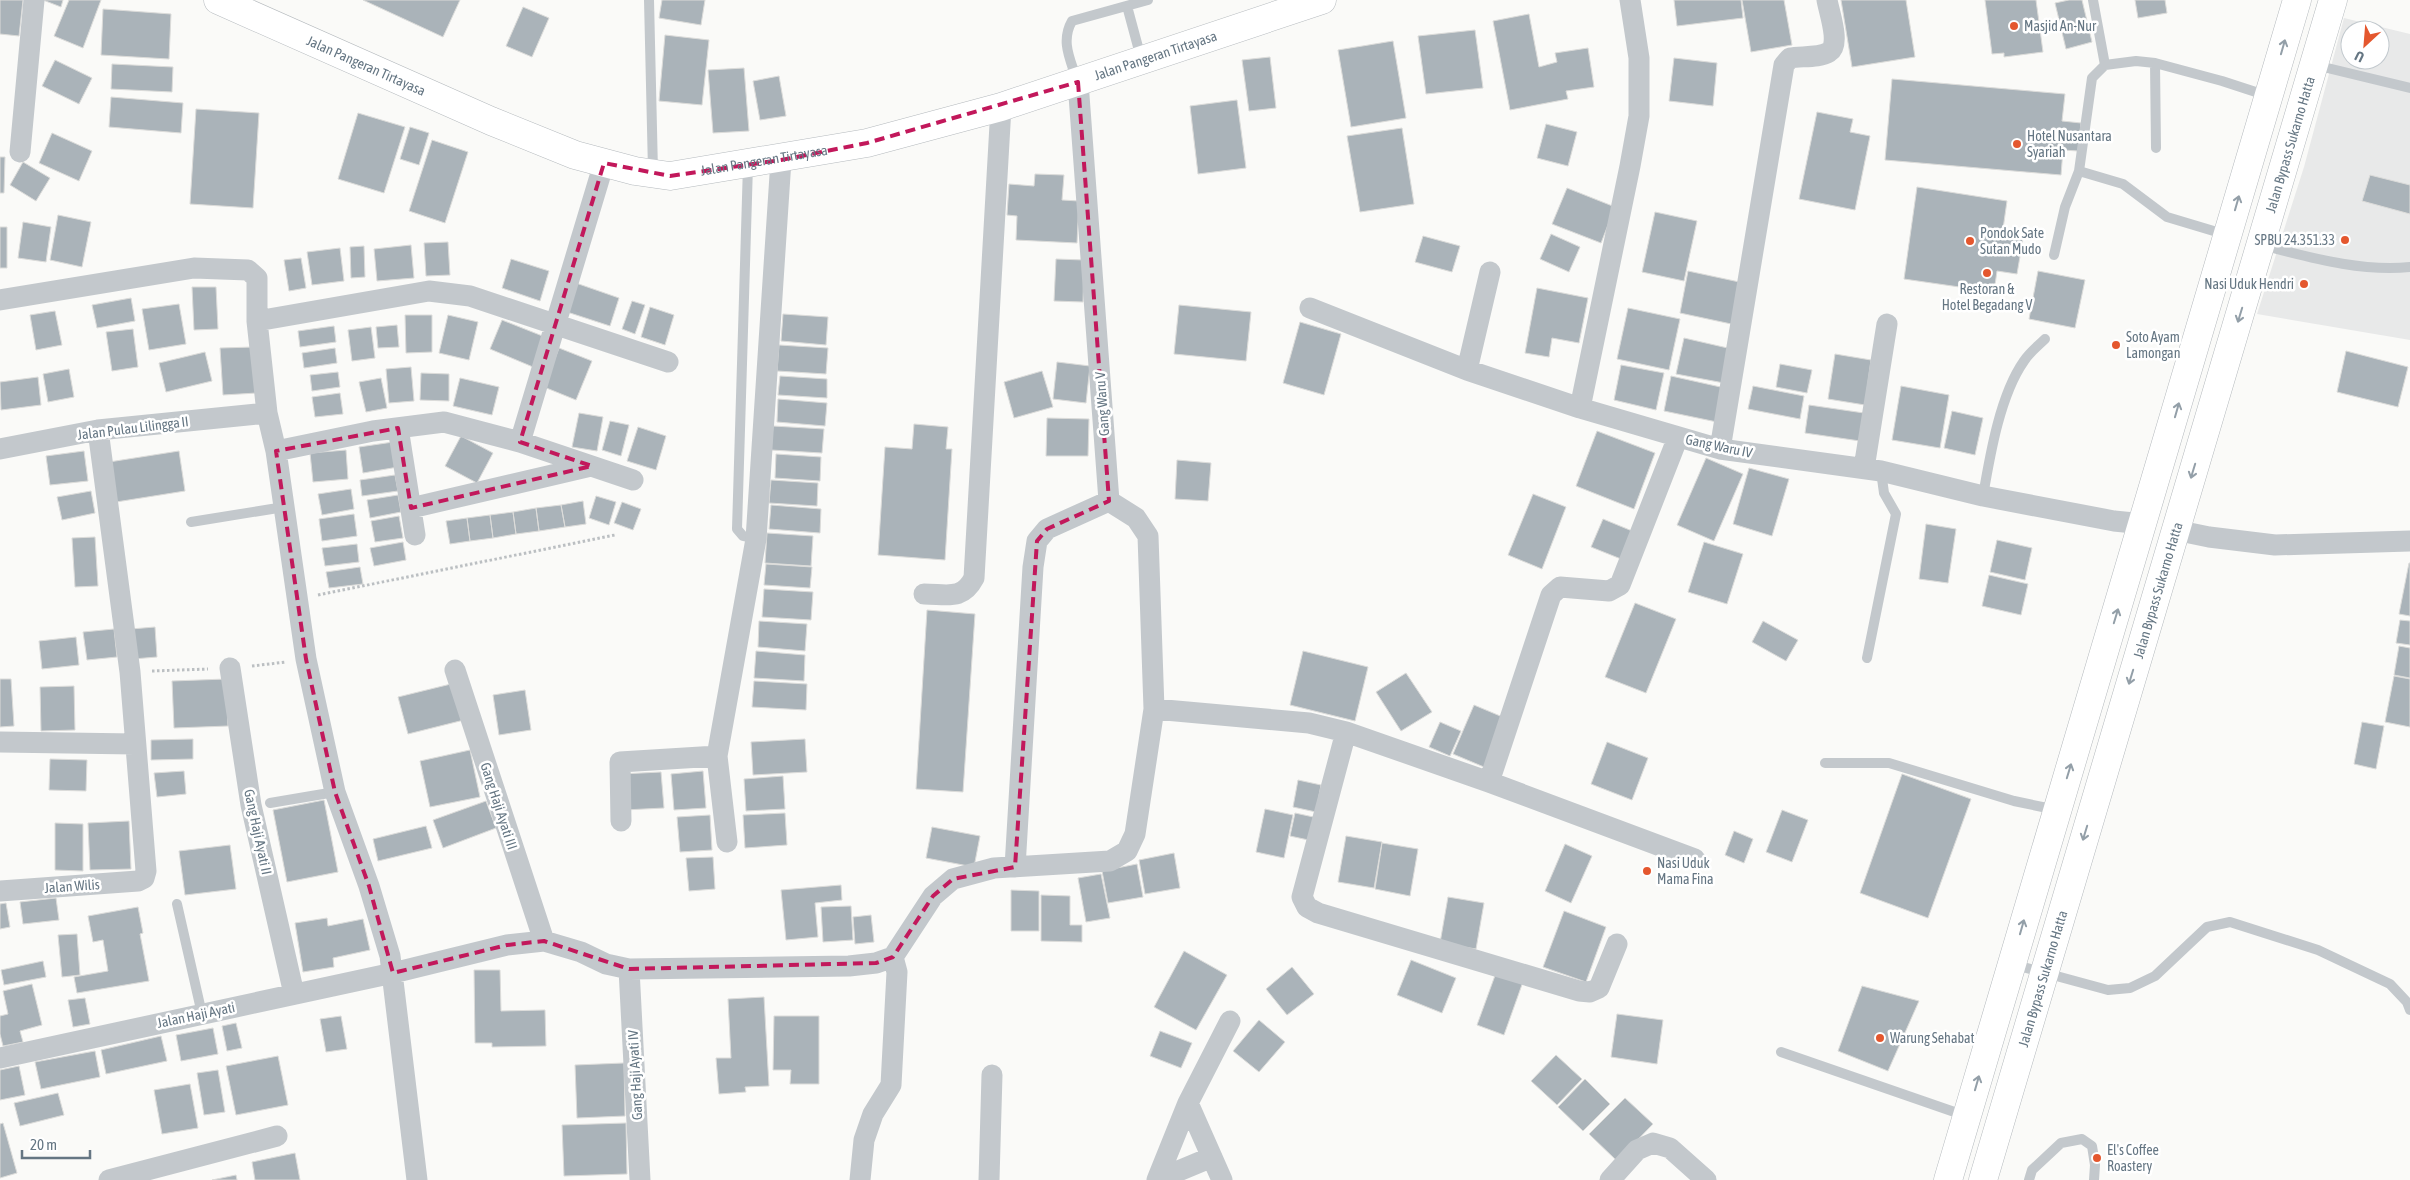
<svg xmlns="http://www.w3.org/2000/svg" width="2410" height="1180" viewBox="0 0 2410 1180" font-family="'Asap Condensed',sans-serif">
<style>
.built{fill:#e8e9e9;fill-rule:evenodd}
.building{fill:#aab3b9;stroke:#dcdcda}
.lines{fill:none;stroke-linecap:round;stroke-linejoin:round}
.primary-casing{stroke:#b5babe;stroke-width:29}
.highway-casing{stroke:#b4b9bd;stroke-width:29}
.path{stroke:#bbbfc2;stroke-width:3;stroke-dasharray:2.5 2.5;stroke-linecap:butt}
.lane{stroke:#c3c8cc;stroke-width:10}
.street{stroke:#c3c8cc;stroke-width:21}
.primary{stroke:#fff;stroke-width:28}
.highway{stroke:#fff;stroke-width:28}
.oneway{stroke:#939fa8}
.marked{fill:none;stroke:#c2185b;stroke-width:4;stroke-dasharray:10 6;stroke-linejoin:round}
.poi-dot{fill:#e4572e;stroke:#fff;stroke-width:2}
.labels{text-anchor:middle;stroke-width:5;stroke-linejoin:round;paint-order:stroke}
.poi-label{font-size:14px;fill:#657683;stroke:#fff;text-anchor:start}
.street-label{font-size:14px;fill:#657683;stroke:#fff}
</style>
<rect width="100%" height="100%" fill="#fafaf8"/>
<path class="built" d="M2344,18L2410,34V340L2257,314L2304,167ZM2350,30H2380V60H2350Z"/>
<path class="building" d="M0,0H23L19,36L0,34Z
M43,0H63L61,7Z
M69,0H101L83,48L54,36Z
M363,0H460L443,37Z
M662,0H705L701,25L659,18Z
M1674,0H1741L1743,18L1677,26Z
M1742,0H1784L1792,45L1751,52Z
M1841,0H1906L1915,57L1852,67Z
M1985,0H2036L2043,52L2004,57V53L1992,54Z
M2069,0H2082L2092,42L2066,49L2055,3Z
M2135,0H2165L2167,13L2138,18Z
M523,7L549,18L532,57L506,46Z
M103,9L171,14L169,59L101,55Z
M1529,14L1539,67L1557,62L1555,53L1588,48L1594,87L1566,91L1568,99L1510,110L1493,21Z
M1475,30L1483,88L1426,94L1418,36Z
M665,35L709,40L702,105L659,101Z
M1393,41L1406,118L1351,127L1338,50Z
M1270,57L1276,108L1249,111L1242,60Z
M1674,58L1717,63L1713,106L1669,101Z
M55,60L92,78L79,104L42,86Z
M112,64L173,67L172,92L111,89Z
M744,68L749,131L713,133L708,70Z
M779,76L786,116L760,120L753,81Z
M1892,79L2065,94L2062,121L2081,123L2078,151L2063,150L2061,175L1885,160Z
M111,97L183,103L181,133L109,127Z
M1237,100L1246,168L1198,174L1190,106Z
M196,109L259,113L253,208L190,204Z
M1817,112L1853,119L1850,132L1870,136L1855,210L1799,199Z
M358,113L405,127L384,193L338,179Z
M1546,124L1577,132L1568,166L1537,158Z
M410,127L429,133L419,165L400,159Z
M1402,128L1414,204L1360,212L1347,136Z
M52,133L92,151L79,181L39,163Z
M432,140L468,152L445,223L409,211Z
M0,157H5L4,193H0Z
M23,162L50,178L36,201L10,185Z
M1035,174L1064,175L1062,200L1079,201L1077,243L1016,240L1017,216L1007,215L1009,184L1034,186Z
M2370,175L2410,185V214L2362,201Z
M1917,187L2007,201L2002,236L2023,239L2017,274L1997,271L1994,292L1904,279Z
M1567,188L1615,207L1601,243L1552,224Z
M1655,212L1697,221L1684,281L1642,272Z
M58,215L91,222L82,267L50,260Z
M23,222L51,227L46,262L18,258Z
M0,227H7V268H0Z
M1551,234L1580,247L1569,272L1540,259Z
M1423,236L1460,246L1452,272L1415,262Z
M448,242L450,275L426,276L424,243Z
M411,245L414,278L377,281L374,249Z
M364,246L365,277L351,278L350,247Z
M340,248L344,281L312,285L307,252Z
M301,258L306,288L289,291L284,260Z
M511,259L549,271L540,301L502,288Z
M1056,259L1084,260L1083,302L1054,301Z
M1688,271L1744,283L1736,325L1680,313Z
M2038,271L2085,280L2075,328L2029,319Z
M573,282L619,298L610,326L564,311Z
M192,287H216L218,329L194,330Z
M1537,288L1588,298L1579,343L1552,338L1549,357L1525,353Z
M131,298L135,321L97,328L92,305Z
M632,301L645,305L635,334L622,329Z
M179,304L186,344L149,350L142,309Z
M1179,305L1251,312L1246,361L1174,354Z
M650,307L674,315L665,345L641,337Z
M1628,308L1680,319L1669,370L1617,359Z
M55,311L62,345L36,350L30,315Z
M783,314L828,317L826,345L781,341Z
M405,315H432V352L406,353Z
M448,315L478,322L469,360L439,353Z
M502,320L545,337L533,367L490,349Z
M1300,322L1341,334L1324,395L1283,383Z
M397,325L399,347L378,348L376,327Z
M334,326L336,342L300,347L298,331Z
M371,327L375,358L352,361L348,330Z
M133,329L138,367L112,371L106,332Z
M1684,338L1732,349L1724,383L1676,374Z
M779,345L828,348L826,374L777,371Z
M254,347L257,393L223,395L220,348Z
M335,348L337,363L304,368L302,353Z
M559,348L592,361L576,400L544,387Z
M2346,351L2408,367L2398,407L2337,392Z
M205,352L212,381L166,392L159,363Z
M1835,354L1871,360L1865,405L1828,399Z
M1057,362L1090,366L1086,403L1053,399Z
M1780,364L1812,370L1807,393L1776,387Z
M1621,365L1664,373L1656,410L1614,400Z
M411,367L414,401L389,403L386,369Z
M69,369L74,397L48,402L43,374Z
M1042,371L1053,407L1014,418L1004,382Z
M338,372L340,387L312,391L310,375Z
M421,373L449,374V401L420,400Z
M780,376L827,379V398L778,395Z
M1671,376L1725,388L1717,422L1664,411Z
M38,377L41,405L1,410L0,382Z
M381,378L387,408L366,412L359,382Z
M460,378L499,387L492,415L453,406Z
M1753,386L1804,396L1800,419L1748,409Z
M1901,386L1949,395L1940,448L1892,440Z
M340,393L343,414L315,417L312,397Z
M778,399L827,403L825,426L777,422Z
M1809,405L1864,413L1860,441L1805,433Z
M1952,411L1983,418L1975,455L1944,448Z
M579,413L603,417L597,451L572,447Z
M1047,418L1089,419L1088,456H1046Z
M610,421L629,425L621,456L602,450Z
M914,424L948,427L946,449H952L945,560L878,555L885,447L912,449Z
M773,426L824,429L822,453L771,450Z
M638,427L666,436L656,470L627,461Z
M1597,431L1655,453L1634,509L1576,486Z
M461,436L493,453L477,483L445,466Z
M400,441L404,466L363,473L359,447Z
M346,450L348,479L313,482L310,453Z
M84,451L88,481L50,485L46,456Z
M179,451L185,491L116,502L109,462Z
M776,454L821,457L820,481L775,478Z
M1706,458L1743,474L1714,541L1677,525Z
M1177,460L1211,463L1208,501L1175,499Z
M1749,468L1789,479L1772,536L1733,524Z
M395,475L398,491L362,496L360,480Z
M771,480L818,483L817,506L769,503Z
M351,489L354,509L322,515L318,494Z
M91,491L95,513L62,520L57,497Z
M1533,494L1566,507L1542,569L1508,555Z
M398,495L401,512L370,518L367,500Z
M596,496L616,502L609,525L589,518Z
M583,501L586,524L565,527L561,505Z
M622,502L641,509L633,530L614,523Z
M561,505L565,527L539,531L536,508Z
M771,505L821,509L820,533L769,529Z
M536,508L539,531L516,534L513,512Z
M513,512L516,534L493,538L490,515Z
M354,514L357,536L322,541L319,519Z
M490,515L493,538L470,541L467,518Z
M399,516L403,538L375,542L371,521Z
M467,518L470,541L450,544L446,521Z
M1603,519L1637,533L1626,561L1591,547Z
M1926,524L1956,529L1948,583L1919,579Z
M767,533L813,536L811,566L765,563Z
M95,537L98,586L75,587L72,538Z
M1997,540L2032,548L2025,580L1990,572Z
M403,542L406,560L374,566L370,548Z
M1704,542L1743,554L1727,604L1688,592Z
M357,544L359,562L325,566L322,548Z
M2409,563H2410V616L2399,614Z
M766,564L812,567L810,588L764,585Z
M360,567L363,584L329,588L326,572Z
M1989,575L2028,584L2021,615L1982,606Z
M764,589L813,592L811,620L762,617Z
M1635,603L1676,619L1646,693L1605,677Z
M927,610L975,614L963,792L916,789Z
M2400,620L2410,621V645L2396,643Z
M759,621L807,624L805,651L758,647Z
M1763,621L1798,640L1786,661L1752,642Z
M155,627L157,657L133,659L131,629Z
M114,629L117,657L87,660L83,632Z
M76,637L79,665L42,669L39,641Z
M2399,646L2410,648V678L2394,675Z
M756,651L805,655L804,681L754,678Z
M1303,651L1368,667L1355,721L1290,705Z
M1406,673L1432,712L1401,731L1376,692Z
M2394,676L2410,679V727L2385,722Z
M0,679H11L14,726L0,727Z
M226,679L228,726L174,728L172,681Z
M754,681L807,684L806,710L752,707Z
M455,683L464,720L408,734L398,697Z
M74,686L75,730L41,731L40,687Z
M525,690L531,730L499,735L493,695Z
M1474,705L1505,718L1484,767L1453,754Z
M1440,722L1461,731L1450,756L1429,747Z
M2362,722L2384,726L2376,769L2354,764Z
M193,739V759L151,760V740Z
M805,739L807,772L753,775L751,742Z
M1607,742L1648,758L1632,800L1591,784Z
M470,750L480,797L430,807L420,761Z
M50,759L87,760L86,791L49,790Z
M184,771L186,794L157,797L154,773Z
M703,771L706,808L674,810L671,774Z
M661,772L664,808L624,810L621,774Z
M1902,774L1971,799L1928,918L1860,893Z
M783,776L785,809L746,811L744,779Z
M1298,780L1321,785L1316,812L1293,807Z
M324,800L338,872L287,882L273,810Z
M486,801L496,828L443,848L433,820Z
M1265,809L1293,815L1284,858L1256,852Z
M1782,810L1808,820L1792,862L1766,852Z
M785,813L787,845L745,848L743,815Z
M1295,813L1318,818L1313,841L1290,836Z
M710,815L712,850L680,852L677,817Z
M129,821L131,869L90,870L88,823Z
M55,823L83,824V871L55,870Z
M426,826L432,848L378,861L373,839Z
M932,827L980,836L974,867L926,858Z
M1734,831L1753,839L1744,863L1725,855Z
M1346,836L1382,842L1374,888L1338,882Z
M1382,843L1418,849L1410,896L1375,889Z
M1565,844L1592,856L1571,903L1545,891Z
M230,845L236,889L185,895L179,851Z
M1174,853L1180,888L1145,894L1139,860Z
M713,857L715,889L689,891L686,858Z
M1137,864L1143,897L1108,903L1102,871Z
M1101,874L1110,918L1086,922L1078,878Z
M841,885L842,900L815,903L818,937L786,940L781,890Z
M1011,890L1039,891V931H1011Z
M1041,895L1070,896V925H1082V942L1041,941Z
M1448,897L1484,903L1476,949L1440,943Z
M56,898L59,920L23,924L20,902Z
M6,903L10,927L0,929V904Z
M851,906L853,940L823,942L821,907Z
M138,907L143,933L140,934L149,981L77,993L74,977L108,971L103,940L93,942L88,916Z
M1564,911L1606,927L1586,982L1543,967Z
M871,915L874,942L855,944L853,917Z
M327,918L328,926L363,919L370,950L333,958L334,967L303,972L295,923Z
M77,934L80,975L62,977L58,935Z
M1184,951L1227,975L1196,1030L1154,1007Z
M1411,960L1456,978L1442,1013L1397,995Z
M43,961L46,977L4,985L1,970Z
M1292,967L1314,994L1287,1015L1266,989Z
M474,970H500L501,1011L545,1010L546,1046L492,1047V1043H475Z
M1497,970L1524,979L1504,1035L1477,1025Z
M32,984L42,1025L20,1031L23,1042L3,1046L0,1034V1016L8,1014L3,991Z
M1862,986L1919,1001L1888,1071L1838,1051Z
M764,997L769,1086L745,1087L746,1092L719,1094L716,1058H731L728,999Z
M85,998L90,1024L73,1027L68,1000Z
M1617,1014L1663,1020L1657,1064L1611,1057Z
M341,1016L347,1049L326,1052L320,1019Z
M774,1016H819V1084H790L791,1070H773Z
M1259,1020L1285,1042L1259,1072L1233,1051Z
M236,1023L242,1048L227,1051L222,1026Z
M213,1028L218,1054L181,1061L176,1035Z
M1160,1031L1192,1043L1181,1068L1150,1056Z
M161,1036L167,1061L106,1074L101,1050Z
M95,1051L100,1077L41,1089L35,1062Z
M1556,1055L1582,1079L1557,1105L1531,1081Z
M278,1056L288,1105L236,1115L226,1066Z
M624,1063L625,1116L577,1118L575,1065Z
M19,1066L25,1095L0,1100V1070Z
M218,1070L225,1112L204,1115L197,1073Z
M1585,1079L1610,1104L1583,1131L1558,1107Z
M190,1084L198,1128L162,1134L154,1090Z
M58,1093L64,1115L20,1126L14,1103Z
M1625,1098L1653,1124L1617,1161L1589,1134Z
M3,1123L17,1173L0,1178V1124Z
M626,1123L627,1174L564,1176L562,1125Z
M295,1153L300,1180H255L252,1162Z
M236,1175L237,1180H212Z"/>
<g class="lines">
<g class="primary-casing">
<g id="primary">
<path id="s1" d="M218,0L491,121L575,155L635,171L670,176L867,143L1001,107L1322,0"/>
</g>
</g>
<g class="highway-casing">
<g id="highway">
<path d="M1948,1180L2297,0"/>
<path id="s2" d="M1983,1180L2333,0"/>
</g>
</g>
<path class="path" d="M318,595L615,535
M252,666L286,662
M152,671L208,669"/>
<path class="lane" d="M649,0L653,171
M2093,0L2105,65
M1127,6L1141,58
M2155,63L2156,148
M2315,65L2410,88
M1077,81C1071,60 1060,42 1072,21L1148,0
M748,165L737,529L743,536L756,539
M2079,171L2123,184L2167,217L2227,235
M2261,245C2309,257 2360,272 2410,267
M2054,255L2065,207L2079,171L2092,78L2105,65L2136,61L2155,63L2222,81L2268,96
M1983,496C1990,455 2000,395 2024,361C2029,353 2038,346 2045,339
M191,522L284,507
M1867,658L1896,514L1884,493L1881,471
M1825,763H1889L2014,801L2057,810
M270,803L335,792
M177,904L202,1014
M2012,964L2108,990L2130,988L2155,976L2207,927L2230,922L2318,950L2390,984L2407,1002L2410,1010
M1781,1052L1966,1116
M2029,1180L2032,1170L2061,1143L2082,1139L2092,1146L2095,1165L2094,1180"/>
<path class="street" d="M20,152L34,0
M0,300L194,268L248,270L257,278V321L267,413L276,451L306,659L335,792L369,886L390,956L417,1180
M1310,308L1467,370L1580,408L1720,449L1881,471L1983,496L2114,521L2144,524
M257,321L429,291L470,296L668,362
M1467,370L1490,272
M1580,408L1630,166L1639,116V58L1630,0
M398,428L415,535
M520,442L604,163
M0,449L98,430L267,413
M1720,449L1784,65L1790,58C1800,56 1820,58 1829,52C1841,45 1829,12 1827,0
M276,451L373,431L444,422L520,442L633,480
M1864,468L1887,324
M411,508L591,466
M2175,530L2209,537L2275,545L2410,541
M924,594C947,594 962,601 974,578L1001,107
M230,668L251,805L294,994
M455,670L544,941
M1154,709L1309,723L1346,732L1489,782L1695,859
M1346,732L1302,897L1307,907L1318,913L1579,991L1590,992L1599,988L1617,944
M0,742L135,744
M1489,782L1551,595L1560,587L1609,591L1620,585L1678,437
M621,821L620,762L717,756
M727,842L717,756L756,539L781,160
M1015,867L1033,567L1037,541L1047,529L1109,501
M0,891L138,881L144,878L146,871L130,672L98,430
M629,969L640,1180
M0,1058L393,973L507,945L544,941L581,952L606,964L629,969L849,966L876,963L893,957L933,896L953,879L994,868L1110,861L1127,851L1135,834L1154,709L1148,536L1136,518L1109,501L1078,82
M1188,1103L1222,1180
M109,1180L277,1136
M860,1180L864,1140L873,1114L891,1085L897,972L893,957
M989,1180L992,1075
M1157,1180L1188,1103L1230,1021
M1157,1180L1212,1157
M1610,1180L1637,1150L1653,1143L1670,1148L1706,1180"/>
<use href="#primary" class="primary"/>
<use href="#highway" class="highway"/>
</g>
<defs><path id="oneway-shaft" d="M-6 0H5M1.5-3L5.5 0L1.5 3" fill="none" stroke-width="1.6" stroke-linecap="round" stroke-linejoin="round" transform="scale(1.25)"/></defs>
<g class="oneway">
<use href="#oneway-shaft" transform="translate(2283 47) rotate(-74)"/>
<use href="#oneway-shaft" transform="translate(2237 203) rotate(-74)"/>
<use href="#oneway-shaft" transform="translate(2240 315) rotate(107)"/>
<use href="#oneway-shaft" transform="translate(2177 410) rotate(-74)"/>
<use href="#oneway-shaft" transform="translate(2193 471) rotate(107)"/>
<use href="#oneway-shaft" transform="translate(2116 616) rotate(-73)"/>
<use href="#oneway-shaft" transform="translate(2131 677) rotate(107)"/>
<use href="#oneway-shaft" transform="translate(2069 771) rotate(-73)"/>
<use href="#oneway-shaft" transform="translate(2085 833) rotate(107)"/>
<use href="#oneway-shaft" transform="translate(2022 927) rotate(-74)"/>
<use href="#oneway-shaft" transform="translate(1977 1083) rotate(-74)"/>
</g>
<path class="marked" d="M1078,82L1109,501L1047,529L1037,541L1015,867L953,879L933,896L893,957L876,963L629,969L544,941L507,945L393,973L369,886L335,792L306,659L276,451L398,428L411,508L592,466L520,442L604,163L670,176L781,160L867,143Z"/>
<g class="poi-dot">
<circle cx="2014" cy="26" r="5"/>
<circle cx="2017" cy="144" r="5"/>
<circle cx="2345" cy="240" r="5"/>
<circle cx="1970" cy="241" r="5"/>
<circle cx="1987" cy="273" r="5"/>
<circle cx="2304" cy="284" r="5"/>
<circle cx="2116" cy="345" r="5"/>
<circle cx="1647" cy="871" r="5"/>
<circle cx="1880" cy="1038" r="5"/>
<circle cx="2097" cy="1158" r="5"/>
</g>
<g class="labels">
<g class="poi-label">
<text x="2024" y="31">Masjid An-Nur</text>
<text x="2027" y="141">Hotel Nusantara<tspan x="2027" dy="16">Syariah</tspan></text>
<text x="1980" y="238">Pondok Sate<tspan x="1980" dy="16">Sutan Mudo</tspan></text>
<text x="2335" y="245" text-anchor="end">SPBU 24.351.33</text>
<text x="2294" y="289" text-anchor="end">Nasi Uduk Hendri</text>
<text x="1987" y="294" text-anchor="middle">Restoran &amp;<tspan x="1987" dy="16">Hotel Begadang V</tspan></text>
<text x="2126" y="342">Soto Ayam<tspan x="2126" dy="16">Lamongan</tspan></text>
<text x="1657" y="868">Nasi Uduk<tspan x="1657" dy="16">Mama Fina</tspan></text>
<text x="1890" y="1043">Warung Sehabat</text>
<text x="2107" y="1155">El's Coffee<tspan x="2107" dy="16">Roastery</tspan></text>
</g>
<g class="street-label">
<text dy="5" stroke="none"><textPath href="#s1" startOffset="988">Jalan Pangeran Tirtayasa</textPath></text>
<text dy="5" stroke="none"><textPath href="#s1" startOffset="162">Jalan Pangeran Tirtayasa</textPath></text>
<text dy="5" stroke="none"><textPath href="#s2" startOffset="1080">Jalan Bypass Sukarno Hatta</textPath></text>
<text dy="5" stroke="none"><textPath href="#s1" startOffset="582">Jalan Pangeran Tirtayasa</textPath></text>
<text transform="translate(1102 404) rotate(-94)" y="5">Gang Waru V</text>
<text transform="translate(133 428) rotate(-7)" y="5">Jalan Pulau Lilingga II</text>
<text transform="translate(1719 446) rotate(12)" y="5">Gang Waru IV</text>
<text dy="5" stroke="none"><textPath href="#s2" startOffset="615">Jalan Bypass Sukarno Hatta</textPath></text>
<text transform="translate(499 806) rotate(72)" y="5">Gang Haji Ayati III</text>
<text transform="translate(258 832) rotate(78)" y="5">Gang Haji Ayati II</text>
<text transform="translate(72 886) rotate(-4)" y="5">Jalan Wilis</text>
<text dy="5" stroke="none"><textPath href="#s2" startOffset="210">Jalan Bypass Sukarno Hatta</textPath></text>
<text transform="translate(196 1015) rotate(-12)" y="5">Jalan Haji Ayati</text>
<text transform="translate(635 1075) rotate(-93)" y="5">Gang Haji Ayati IV</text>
</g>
</g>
<g transform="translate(2365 45) rotate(206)"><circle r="24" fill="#ffffff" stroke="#c1c8cd"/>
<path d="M0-4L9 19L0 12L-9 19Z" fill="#e4572e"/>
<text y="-8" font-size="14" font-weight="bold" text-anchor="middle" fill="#657683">U</text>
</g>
<path d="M22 1150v8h68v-8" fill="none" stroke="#657683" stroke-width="2.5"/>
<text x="30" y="1150" font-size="15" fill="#657683" stroke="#ffffff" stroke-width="4" paint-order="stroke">20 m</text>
</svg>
